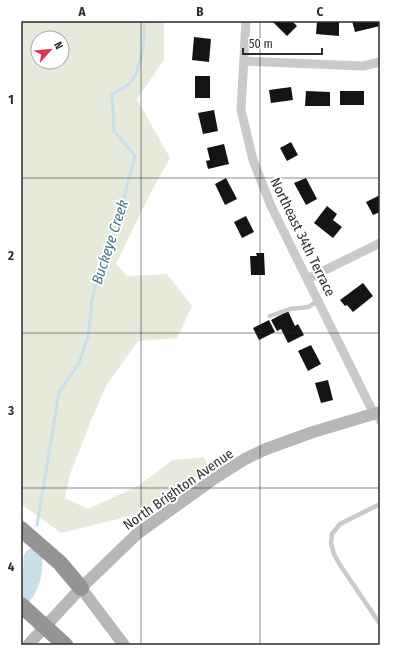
<svg xmlns="http://www.w3.org/2000/svg" width="401" height="666" viewBox="0 0 401 666" font-family="'Fira Sans Condensed',sans-serif">
<style>
.green{fill:#e5eadb;fill-rule:evenodd}
.lines{fill:none;stroke-linecap:round;stroke-linejoin:round}
.stream{stroke:#c7e0e9;stroke-width:3}
.river{stroke:#c7e0e9;stroke-width:19}
.building{fill:#141414}
.service{stroke:#cacaca;stroke-width:4.5}
.minor{stroke:#cacaca;stroke-width:9}
.secondary{stroke:#b7b7b7;stroke-width:12}
.motorway{stroke:#949494;stroke-width:16}
.motorway-bridge{stroke:#949494;stroke-width:16}
.grid{fill:none;stroke:#2d2d2d;stroke-width:1;stroke-opacity:0.55}
.labels{text-anchor:middle;stroke-width:4;stroke-linejoin:round;paint-order:stroke}
.street-label{font-size:14px;fill:#2d2d2d;stroke:#fff}
.water-label{font-size:15px;font-style:italic;fill:#3f758b;stroke:#fff}
.neatline{fill:none;stroke:#2d2d2d;stroke-width:1.5}
.grid-label{font-size:13px;text-anchor:middle;font-weight:bold;fill:#2d2d2d}
</style>
<rect width="100%" height="100%" fill="#fff"/>
<path class="green" d="M21,21H164V60L137,99L170,158L150,194L116,264L127,276L167,274L192,306L177,338L138,341L106,386L91,421L70,474L65,498L88,509L138,486L173,460L203,457L210,467L142,513L61,533L21,504ZM38,38H62V62H38Z"/>
<g class="lines">
<path class="stream" d="M37,525L59,392L79,363L88,337L92,300L102,256L115,232L135,156L114,131L112,94C118,91 127,87 131,82C140,72 147,34 143,21"/>
<path class="river" d="M21,597C31,585 33,574 33,558"/>
</g>
<path class="building" d="M272,21H292L297,26L287,36Z
M317,21H339V36L316,34Z
M352,21H380V26L355,32Z
M194,37L211,39L209,62L192,60Z
M195,76H210V98H195Z
M291,87L293,100L271,103L269,90Z
M306,91L330,92V106H305Z
M340,91H364V105H340Z
M214,110L218,131L203,134L198,113Z
M291,142L298,155L287,161L280,148Z
M224,144L229,164L208,169L206,161L210,160L207,148Z
M226,178L237,199L225,205L215,184Z
M306,178L317,199L306,205L294,183Z
M380,195V212L373,215L366,202Z
M327,206L337,214L333,220L342,227L333,238L314,223Z
M246,216L254,232L242,238L234,222Z
M256,253H264L265,275H251L250,256H257Z
M363,283L373,296L353,312L347,305L345,306L340,300Z
M288,311L295,326L298,324L304,335L288,343L281,329L277,331L271,320Z
M269,320L275,332L259,340L253,328Z
M311,345L321,364L308,371L298,351Z
M328,380L333,400L321,403L315,383Z"/>
<g class="lines">
<path class="service" d="M270,316L290,309L308,307L318,301
M374,414L380,424
M380,504L340,524L332,534L331,543L334,554L340,565L380,624"/>
<path class="minor" d="M246,21L241,110L253,160L271,206L374,414
M244,61L363,66L380,62
M307,279L380,243"/>
<path class="secondary" d="M81,588L124,645
M28,645L81,588L137,534L215,478L245,459L266,449L313,432L380,412"/>
<path class="motorway" d="M21,529L60,563L81,588"/>
<path class="motorway-bridge" d="M21,605L65,645"/>
</g>
<path class="grid" d="M141,21V645M260,21V645M21,178H380M21,333H380M21,488H380"/>
<g class="labels">
<g class="street-label">
<text transform="translate(303 237) rotate(64)" y="5">Northeast 34th Terrace</text>
<text transform="translate(178 489) rotate(-35)" y="5">North Brighton Avenue</text>
</g>
<g class="water-label">
<text transform="translate(110 242) rotate(-72)" y="5">Buckeye Creek</text>
</g>
</g>
<rect width="401" height="666" fill="none" stroke="#ffffff" stroke-width="44"/>
<g transform="translate(50 50) rotate(63)"><circle r="19" fill="#ffffff" stroke="#ababab"/>
<path d="M0-3L7 15L0 10L-7 15Z" fill="#dd3553"/>
<text y="-6" font-size="11" font-weight="bold" text-anchor="middle" fill="#2d2d2d">N</text>
</g>
<path d="M243 48v6h79v-6" fill="none" stroke="#2d2d2d" stroke-width="2"/>
<text x="249" y="48" font-size="12" fill="#2d2d2d" stroke="#ffffff" stroke-width="3" paint-order="stroke">50 m</text>
<rect x="22" y="22" width="357" height="622" class="neatline"/>
<g class="grid-label">
<text x="82" y="16">A</text>
<text x="200" y="16">B</text>
<text x="320" y="16">C</text>
<text x="11" y="104">1</text>
<text x="11" y="260">2</text>
<text x="11" y="415">3</text>
<text x="11" y="571">4</text>
</g>
</svg>
